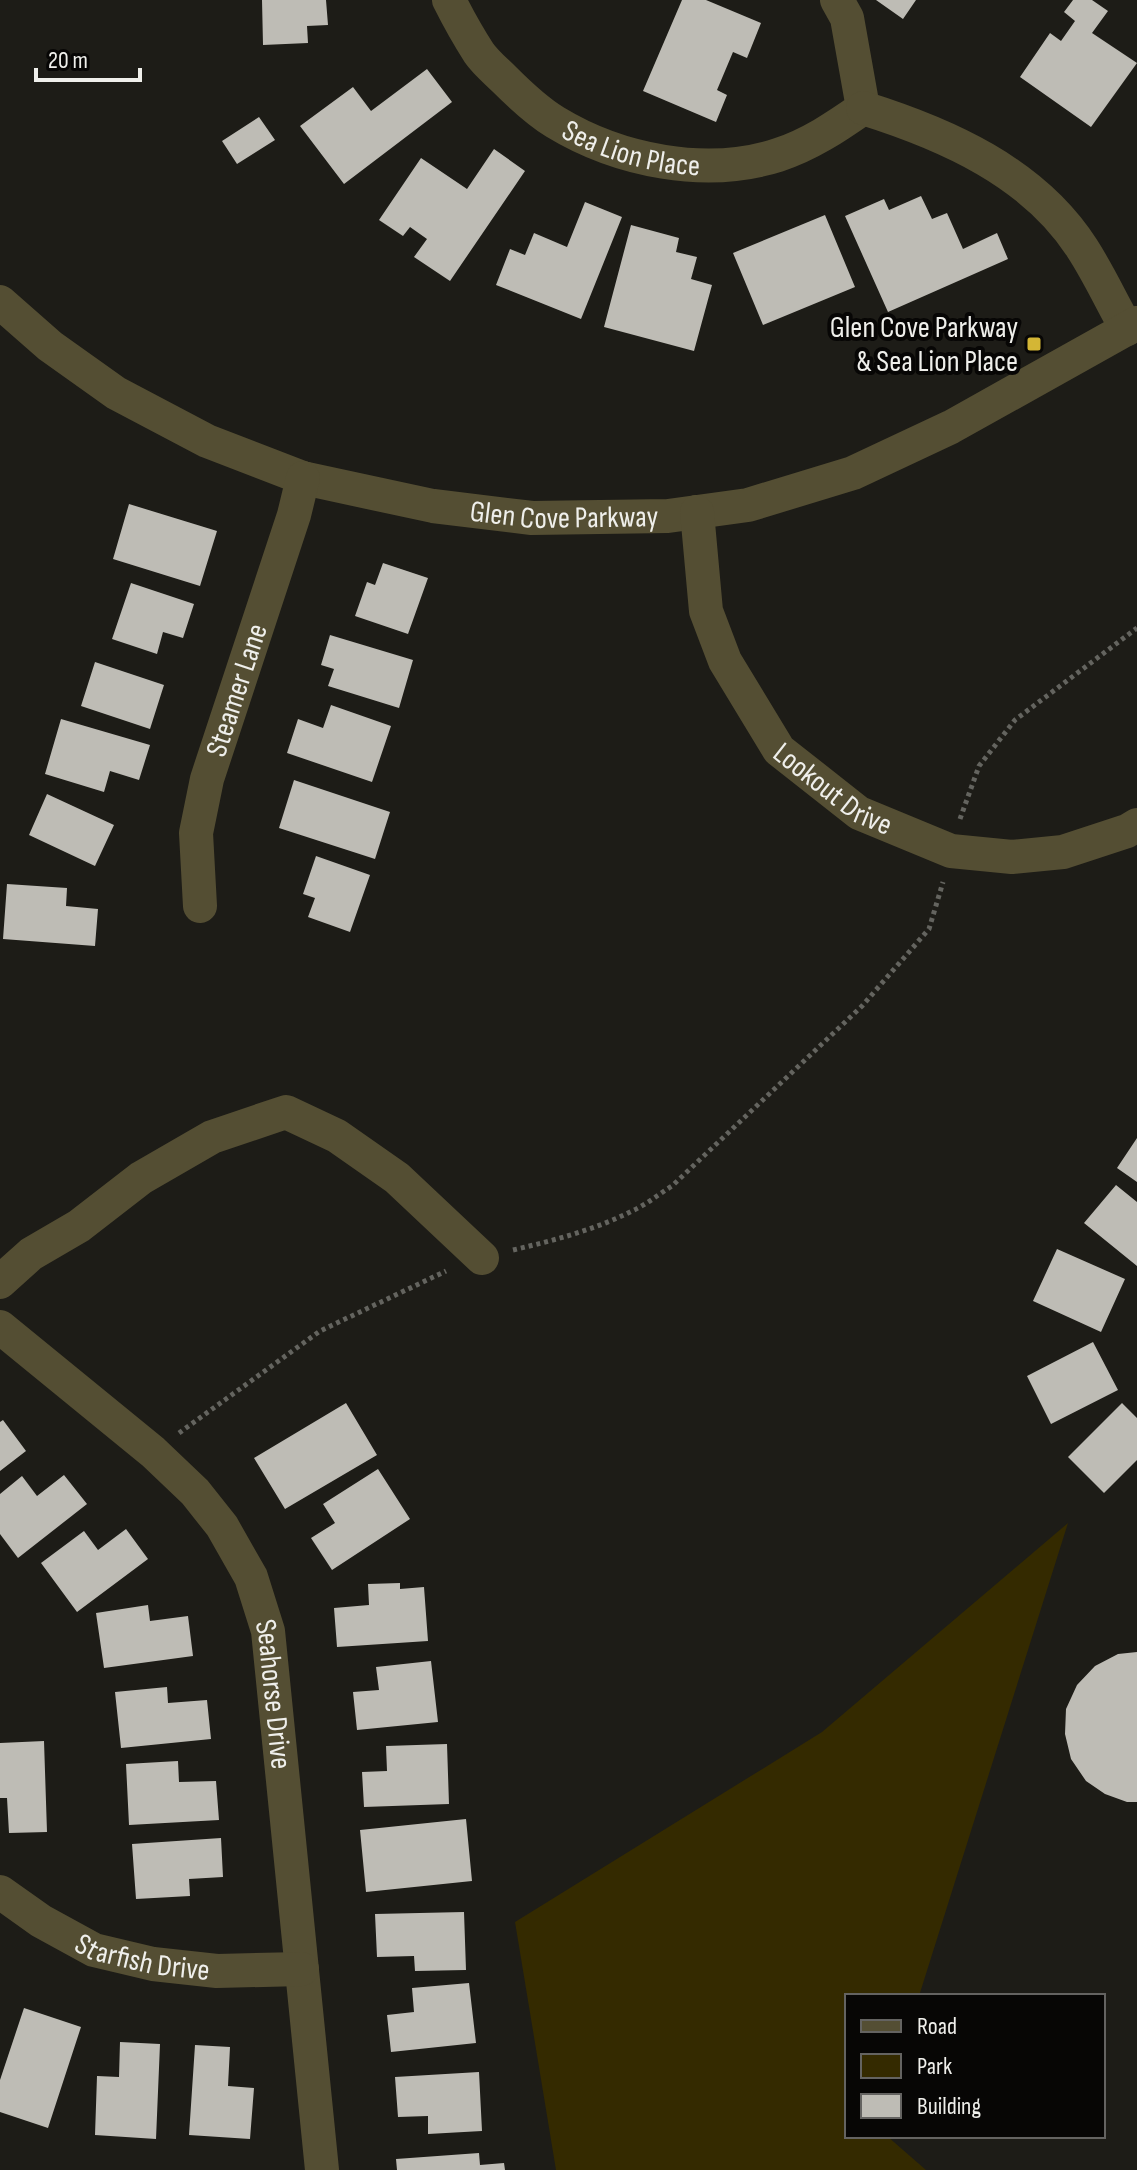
<svg xmlns="http://www.w3.org/2000/svg" width="1137" height="2170" viewBox="0 0 1137 2170" font-family="'Sofia Sans Condensed',sans-serif">
<style>
.green{fill:#342a00}
.building{fill:#bebcb5}
.lines{fill:none;stroke-linecap:round;stroke-linejoin:round}
.path{stroke:#64645f;stroke-width:5;stroke-dasharray:4 4;stroke-linecap:butt}
.minor{stroke:#544e33;stroke-width:34}
.poi-dot{fill:#d4b635;stroke:#070605;stroke-width:3}
.labels{text-anchor:middle;stroke-width:8;stroke-linejoin:round;paint-order:stroke}
.street-label{font-size:30px;fill:#efefeb;stroke:#070605}
.poi-label{font-size:30px;fill:#efefeb;stroke:#070605;text-anchor:end}
</style>
<rect width="100%" height="100%" fill="#1d1c17"/>
<path class="green" d="M1068,1523L919,1996H847V2136H887L926,2170H556L515,1922L822,1732Z"/>
<path class="building" d="M262,0H326L328,25L307,26L308,43L263,45Z
M682,0H706L761,23L747,58L733,52L717,90L727,95L716,122L643,91Z
M876,0H916L903,19Z
M1073,0H1092L1108,11L1092,33L1137,63L1091,127L1020,77L1050,33L1061,41L1075,21L1064,12Z
M427,69L452,102L344,184L300,126L353,87L371,111Z
M259,117L275,140L237,164L222,141Z
M494,149L525,171L450,281L414,257L427,239L410,227L403,236L379,220L421,158L467,189Z
M921,196L932,219L947,213L963,249L997,233L1008,259L888,312L845,216L884,199L889,210Z
M585,202L622,217L581,319L496,285L510,249L525,255L534,233L567,247Z
M825,215L855,287L763,325L733,253Z
M631,225L679,238L676,252L697,257L691,279L712,285L694,351L604,327Z
M129,504L217,531L200,586L113,559Z
M383,563L428,578L408,634L355,616L367,582L375,585Z
M131,583L194,604L183,638L163,632L157,654L112,639Z
M330,635L413,660L399,708L328,686L334,669L321,665Z
M95,662L164,685L150,729L81,706Z
M331,705L391,726L372,782L287,753L298,719L323,728Z
M61,719L150,745L139,780L110,771L104,792L45,774Z
M294,780L390,812L375,859L279,828Z
M47,794L114,825L95,866L29,835Z
M316,856L370,875L350,932L308,917L315,898L303,894Z
M7,884L67,888L66,906L98,909L95,946L3,939Z
M1137,1138V1182L1117,1168Z
M1116,1185L1137,1202V1266L1084,1223Z
M1057,1249L1125,1279L1101,1332L1033,1301Z
M1093,1342L1118,1390L1051,1424L1027,1376Z
M346,1403L377,1455L285,1509L254,1458Z
M1122,1403L1137,1418V1460L1104,1493L1068,1457Z
M3,1420L26,1451L0,1471V1422Z
M378,1469L410,1519L332,1570L311,1538L335,1523L323,1504Z
M64,1475L87,1504L18,1558L0,1534V1494L22,1476L37,1496Z
M126,1529L148,1559L77,1612L41,1563L84,1531L98,1550Z
M400,1583V1589L424,1587L428,1641L337,1647L334,1608L369,1605L368,1584Z
M148,1605L150,1621L188,1616L193,1656L104,1668L96,1613Z
M1137,1652V1802H1127L1105,1794L1086,1781L1071,1759L1065,1734L1066,1709L1077,1685L1095,1666L1118,1654Z
M431,1661L438,1722L357,1730L353,1692L379,1690L376,1667Z
M167,1687L168,1703L207,1700L211,1739L121,1748L115,1692Z
M44,1741L47,1832L9,1833L7,1798H0V1743Z
M447,1744L449,1804L364,1807L362,1772L387,1771L386,1746Z
M178,1761L179,1782L216,1781L219,1820L129,1825L126,1764Z
M466,1819L472,1881L366,1892L360,1830Z
M221,1838L223,1877L189,1879L190,1896L136,1899L132,1844Z
M464,1912L466,1970L415,1971L414,1956L377,1957L375,1914Z
M469,1983L476,2043L391,2052L387,2015L414,2012L412,1988Z
M24,2008L81,2027L48,2128L0,2112V2080Z
M120,2042L160,2044L156,2139L95,2135L97,2076L119,2077Z
M195,2045L230,2047L228,2086L254,2088L250,2139L189,2135Z
M479,2072L482,2131L428,2134V2116L398,2117L395,2077Z
M1015,2136H1050V2139H1022Z
M479,2153L480,2165L504,2163L505,2170H397L396,2159Z"/>
<g class="lines">
<path class="path" d="M960,819L979,766L1015,720L1137,628
M513,1250C555,1240 595,1230 634,1210C647,1204 659,1194 672,1186L862,1006L929,929L943,882
M179,1433L320,1331L446,1271"/>
<g class="minor">
<path id="s1" d="M449,0C458,18 468,36 479,53C486,63 496,71 504,79C520,95 537,111 555,122C619,161 706,178 778,155C809,145 836,127 863,108L847,18L837,0"/>
<path d="M863,108C946,134 1033,172 1082,248C1099,274 1112,303 1127,329"/>
<path id="s2" d="M0,302L50,346L116,393L207,441L303,478L433,506L532,518L668,516L748,505L853,473L951,427L1137,323"/>
<path id="s3" d="M697,512L706,611L725,661L779,750L859,813L951,851L1012,857L1063,852L1127,831L1137,825"/>
<path id="s4" d="M200,906L196,833L207,779L294,515L303,478"/>
<path d="M0,1282L31,1254L79,1226L141,1178L212,1137L286,1112L337,1136L397,1178L482,1258"/>
<path id="s5" d="M0,1327L153,1452L195,1492L222,1526L251,1577L268,1631L322,2170"/>
<path id="s6" d="M0,1892L41,1921L94,1950L153,1964L217,1971L302,1969"/>
</g>
</g>
<rect class="poi-dot" x="1026" y="336" width="16" height="16" rx="4"/>
<g class="labels">
<g class="street-label">
<text dy="10" stroke="none"><textPath href="#s1" startOffset="246">Sea Lion Place</textPath></text>
<text dy="10" stroke="none"><textPath href="#s2" startOffset="618">Glen Cove Parkway</textPath></text>
<text dy="10" stroke="none"><textPath href="#s4" startOffset="222">Steamer Lane</textPath></text>
<text dy="10" stroke="none"><textPath href="#s3" startOffset="324">Lookout Drive</textPath></text>
<text dy="10" stroke="none"><textPath href="#s5" startOffset="478">Seahorse Drive</textPath></text>
<text dy="10" stroke="none"><textPath href="#s6" startOffset="160">Starfish Drive</textPath></text>
</g>
<g class="poi-label">
<text x="1018" y="337">Glen Cove Parkway<tspan x="1018" dy="34">&amp; Sea Lion Place</tspan></text>
</g>
</g>
<rect x="845" y="1994" width="260" height="144" fill="#070605" stroke="#646361" stroke-width="2"/>
<rect x="861" y="2020" width="40" height="12" fill="#544e33" stroke="#646361" stroke-width="2"/>
<text x="917" y="2034" font-size="24" fill="#efefeb">Road</text>
<rect x="861" y="2054" width="40" height="24" fill="#342a00" stroke="#646361" stroke-width="2"/>
<text x="917" y="2074" font-size="24" fill="#efefeb">Park</text>
<rect x="861" y="2094" width="40" height="24" fill="#bebcb5" stroke="#646361" stroke-width="2"/>
<text x="917" y="2114" font-size="24" fill="#efefeb">Building</text>
<path d="M36 68v12h104v-12" fill="none" stroke="#efefeb" stroke-width="4"/>
<text x="48" y="68" font-size="24" fill="#efefeb" stroke="#070605" stroke-width="6" paint-order="stroke">20 m</text>
</svg>
